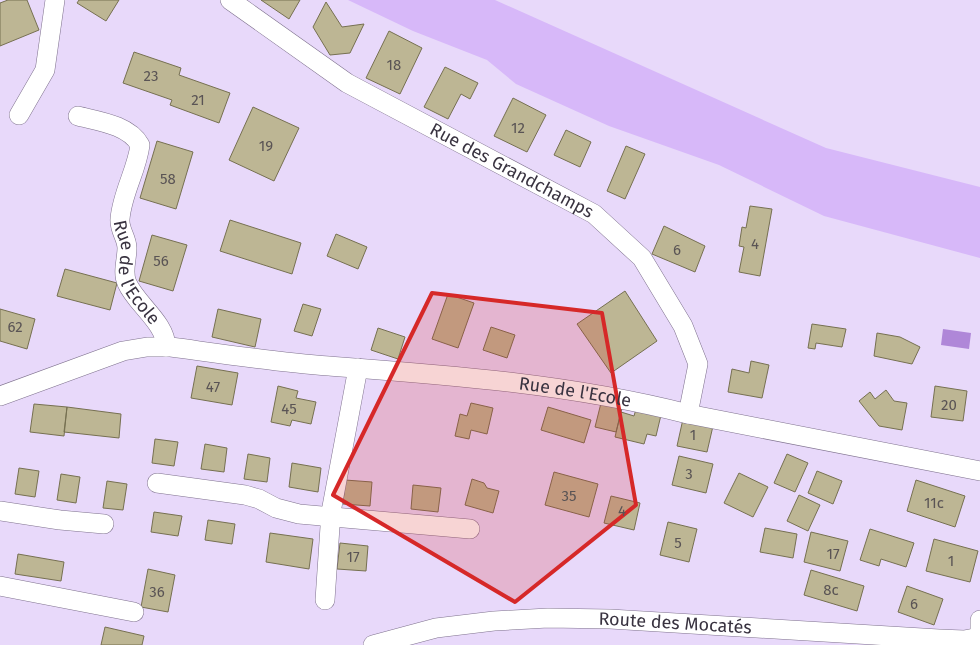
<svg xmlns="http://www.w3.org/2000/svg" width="980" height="645" viewBox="0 0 980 645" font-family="'Fira Sans',sans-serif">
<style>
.green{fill:#d7b8f9}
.water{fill:#af87d8}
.building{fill:#bdb694;stroke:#767051}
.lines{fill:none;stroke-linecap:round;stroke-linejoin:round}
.minor-casing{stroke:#7f728e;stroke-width:20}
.minor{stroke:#fff;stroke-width:19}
.marked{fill:#d62828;fill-opacity:0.2;stroke:#d62828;stroke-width:4;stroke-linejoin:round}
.labels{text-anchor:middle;stroke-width:4;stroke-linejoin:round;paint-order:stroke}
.number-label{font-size:15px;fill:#5a5455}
.street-label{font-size:18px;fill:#393340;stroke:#f2e9fd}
</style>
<rect width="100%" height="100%" fill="#e8d9fa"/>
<path class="green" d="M348,0H495L826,148L980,187V258L824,216L719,165L609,126L516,84L487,60L413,31Z"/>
<path class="water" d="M943,329L971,333L969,349L941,345Z"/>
<path class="building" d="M8,0H27L39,30L0,46V3Z
M79,0H119L106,21L77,3Z
M261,0H300L289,19Z
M326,2L342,27L364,24L350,53L330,55L313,27Z
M389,31L422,48L400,94L366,78Z
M134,52L181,68L179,75L230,93L219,123L170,105L172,100L123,83Z
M445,67L478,83L470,99L461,94L448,119L424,107Z
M513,98L546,115L527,152L494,136Z
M253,107L299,128L274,181L229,160Z
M566,130L591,142L580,167L554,155Z
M157,141L193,152L176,209L140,198Z
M626,146L645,154L625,199L607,191Z
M750,206L772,209L760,276L739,272L744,247L739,246L742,227L746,228Z
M230,220L301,243L292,274L220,251Z
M664,226L705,246L695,272L652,254Z
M336,234L367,247L358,269L327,256Z
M152,235L187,245L173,291L139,281Z
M65,269L117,283L110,310L57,296Z
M625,291L657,341L611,373L577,324Z
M448,294L474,303L458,348L432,339Z
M303,304L321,309L312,336L294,331Z
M0,309L35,319L27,349L0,341Z
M218,309L261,319L255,347L212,337Z
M812,324L846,329L842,347L816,343L815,349L808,348Z
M491,327L515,335L507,358L483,350Z
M378,328L405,337L398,359L371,350Z
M877,333L900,337L920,347L912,364L874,356Z
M751,361L769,365L762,398L728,392L732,369L749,373Z
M197,366L238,373L232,405L191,398Z
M278,386L298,391L296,398L316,402L311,424L292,420L290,426L271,422Z
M935,386L967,391L963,421L931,417Z
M886,390L894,401L907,403L902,430L879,426L859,401L870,392L875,399Z
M471,403L493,408L487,434L471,430L469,439L455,436L460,414L467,416Z
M601,403L622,408L616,432L595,427Z
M34,404L67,407L64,436L30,432Z
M67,407L121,414L119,438L64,432Z
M548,407L591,420L584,443L541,430Z
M636,409L661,415L656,436L647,434L644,444L615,437L621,412L634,416Z
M683,419L713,426L707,452L677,446Z
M155,439L178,442L174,466L152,463Z
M205,444L227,448L224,472L201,469Z
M248,454L270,458L267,482L244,479Z
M787,454L808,463L795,492L774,483Z
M679,456L713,464L706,493L672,485Z
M292,463L321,468L318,492L289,487Z
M19,468L39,471L35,497L15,494Z
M817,471L842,481L833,504L808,493Z
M554,472L598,484L589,517L545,505Z
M739,473L768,487L753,517L724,503Z
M61,474L80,477L76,503L57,500Z
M472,479L484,483L487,488L499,491L493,513L465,505Z
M345,480L372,482L370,506L343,504Z
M916,480L965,496L955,527L907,511Z
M107,481L127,484L123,510L103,508Z
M413,485L441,488L438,512L411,509Z
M799,495L820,505L808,531L787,521Z
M611,496L640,503L634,530L604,523Z
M154,512L182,516L178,536L151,532Z
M208,520L235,524L232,544L205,540Z
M668,522L697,529L689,562L660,555Z
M765,528L797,534L793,558L760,552Z
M870,529L914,543L906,567L881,559L879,566L860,560Z
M811,532L848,541L840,571L804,562Z
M270,533L313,539L309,569L266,562Z
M934,539L978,551L970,582L926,571Z
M340,543L368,546L366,571L337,569Z
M18,554L64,562L61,581L15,574Z
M148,569L175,575L168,612L141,607Z
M811,570L864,586L857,611L804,595Z
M907,586L943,599L934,625L898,612Z
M105,627L144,636L142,645H101Z"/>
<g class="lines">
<g class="minor-casing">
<g id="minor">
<path id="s1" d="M230,0L347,83L594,214L642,258L683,326L698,364L688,414"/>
<path d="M19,115L45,70L55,0"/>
<path id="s2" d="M78,116C98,121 129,125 140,145C137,170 122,193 120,219C119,230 127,238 127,248C127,260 122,272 127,283C136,304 166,323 166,347"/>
<path id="s3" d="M0,396L123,351L147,347H171C223,354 276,362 329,366C449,375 571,384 688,414L980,471"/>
<path d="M157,483L245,495L259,499L276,508L299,514L470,529"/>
<path d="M0,511L60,520L104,524"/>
<path d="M0,586L134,612"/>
<path d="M325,600L331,512L358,368"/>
<path d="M980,620V634"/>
<path id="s4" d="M373,645L436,628L494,621L548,618L610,619L939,639L964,640L980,637"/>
</g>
</g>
<use href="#minor" class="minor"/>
</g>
<path class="marked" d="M432,293L602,313L636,505L515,602L333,495Z"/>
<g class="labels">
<g class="number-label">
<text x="394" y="70">18</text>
<text x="151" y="81">23</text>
<text x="198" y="105">21</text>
<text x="518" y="133">12</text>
<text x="266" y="151">19</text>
<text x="168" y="184">58</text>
<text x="755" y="249">4</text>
<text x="677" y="255">6</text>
<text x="161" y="266">56</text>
<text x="15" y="332">62</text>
<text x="213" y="392">47</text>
<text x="949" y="410">20</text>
<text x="289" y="414">45</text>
<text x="693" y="440">1</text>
<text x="689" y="479">3</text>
<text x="569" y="501">35</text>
<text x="934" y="508">11c</text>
<text x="622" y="516">4</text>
<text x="678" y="548">5</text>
<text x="833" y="559">17</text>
<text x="353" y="562">17</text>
<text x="951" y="566">1</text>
<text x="831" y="595">8c</text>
<text x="157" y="597">36</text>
<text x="914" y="609">6</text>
</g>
<g class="street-label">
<text dy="6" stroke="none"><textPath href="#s1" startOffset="330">Rue des Grandchamps</textPath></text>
<text dy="6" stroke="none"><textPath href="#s2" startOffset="205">Rue de l'Ecole</textPath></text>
<text dy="6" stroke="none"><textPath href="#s3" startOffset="586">Rue de l'Ecole</textPath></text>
<text dy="6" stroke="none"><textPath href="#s4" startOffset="305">Route des Mocatés</textPath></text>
</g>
</g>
</svg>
